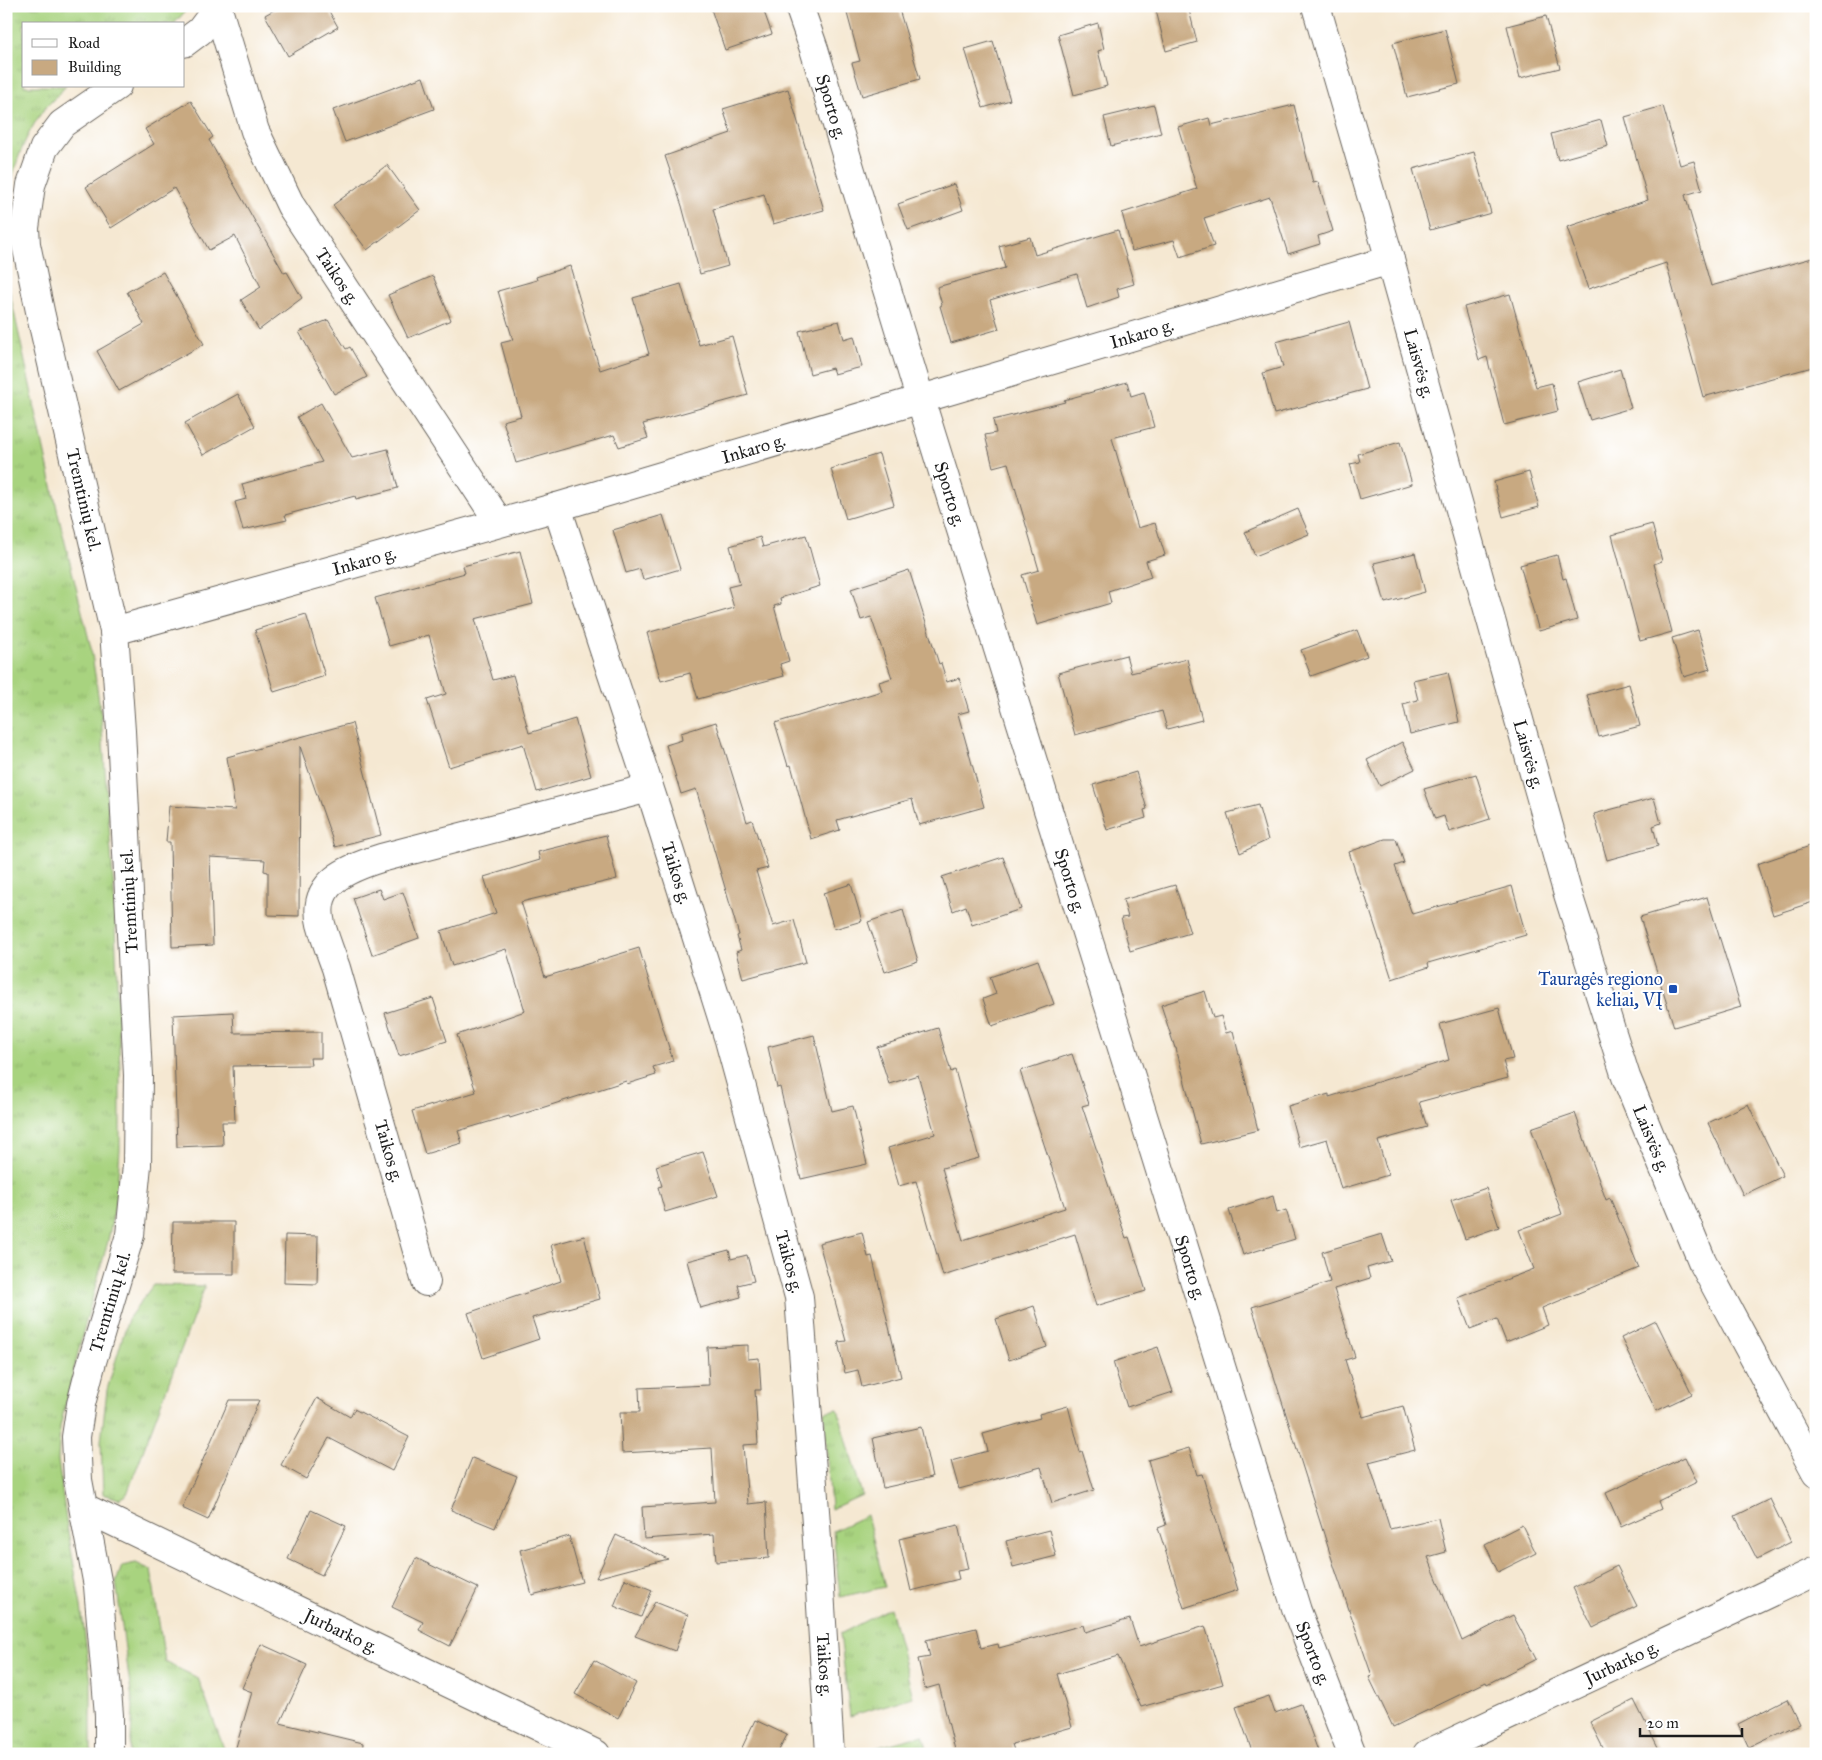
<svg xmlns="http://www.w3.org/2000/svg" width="1822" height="1760" viewBox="0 0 1822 1760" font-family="'IM FELL Great Primer',serif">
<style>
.grass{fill:url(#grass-tufts);stroke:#62784e}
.building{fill:#c8a981}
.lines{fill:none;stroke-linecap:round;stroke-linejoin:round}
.minor-casing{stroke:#68635c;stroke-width:30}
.minor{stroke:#fff;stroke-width:28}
.transit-dot{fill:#1a4fb4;stroke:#fff;stroke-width:2}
.labels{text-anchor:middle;stroke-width:4;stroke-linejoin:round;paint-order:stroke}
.street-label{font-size:18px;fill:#1c1c1c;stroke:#fff}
.transit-label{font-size:18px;fill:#164399;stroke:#fff;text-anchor:end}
</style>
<defs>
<pattern id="grass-tufts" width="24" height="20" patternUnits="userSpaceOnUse" patternTransform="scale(1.25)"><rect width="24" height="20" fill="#a8d37f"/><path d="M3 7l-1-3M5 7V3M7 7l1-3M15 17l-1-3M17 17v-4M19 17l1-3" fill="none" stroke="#90b56d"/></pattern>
</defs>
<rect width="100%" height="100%" fill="#fff"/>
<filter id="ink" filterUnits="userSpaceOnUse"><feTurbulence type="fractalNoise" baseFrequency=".02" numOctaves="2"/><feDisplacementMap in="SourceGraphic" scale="10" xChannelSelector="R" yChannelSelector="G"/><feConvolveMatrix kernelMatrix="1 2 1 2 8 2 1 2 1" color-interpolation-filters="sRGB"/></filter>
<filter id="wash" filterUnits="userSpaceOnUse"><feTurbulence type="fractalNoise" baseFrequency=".0096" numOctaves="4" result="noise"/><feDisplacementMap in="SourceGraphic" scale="20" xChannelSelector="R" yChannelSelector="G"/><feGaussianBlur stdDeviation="1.12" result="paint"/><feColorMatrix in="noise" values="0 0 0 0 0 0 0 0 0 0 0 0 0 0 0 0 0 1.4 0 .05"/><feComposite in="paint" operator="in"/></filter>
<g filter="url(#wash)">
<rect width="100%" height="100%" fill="#f5e8d2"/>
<path class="grass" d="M6,6H190L174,24H24V86H66C58,95 49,103 42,112C21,142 13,170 6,206Z
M1816,18V69C1809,51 1810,37 1816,18Z
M6,275L59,518L91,648L101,715L114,893L120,1070V1150L116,1200L108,1241L82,1336L60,1427L58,1460L66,1520L81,1606L91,1683V1754H14L6,1742Z
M153,1285L205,1286L127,1494L119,1499L103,1494L101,1441L107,1390L128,1319Z
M838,1409L862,1495L831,1509L824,1412Z
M867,1515L885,1587L840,1597L833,1531Z
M136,1563L151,1570L165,1662L198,1678L226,1754H130L133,1707L116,1582L122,1566Z
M890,1608L913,1697L850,1716L840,1634Z
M923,1735L929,1754H853Z"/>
<g id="blocks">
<path class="building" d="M281,6H326L338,27L288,56L265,15Z
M710,6H762L772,34L725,50Z
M845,6H898L920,79L862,96L852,63L860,61Z
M1155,6H1188L1197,42L1166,51Z
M1546,16L1560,68L1520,78L1507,26Z
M1098,23L1104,49L1098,51L1107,86L1074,95L1058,35Z
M1445,29L1459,84L1407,97L1393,43Z
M993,41L1010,100L983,108L965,49Z
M423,77L434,109L345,142L333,110Z
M788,89L824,210L773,224L764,194L713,209L728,266L700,274L682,206L665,156L731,133L723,109Z
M191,101L213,137L209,140L284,273L287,272L302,298L259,330L241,300L261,287L235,236L209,250L174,188L111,228L86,187L154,144L145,129Z
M1154,105L1161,133L1111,146L1104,117Z
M1294,105L1313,183L1318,182L1333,231L1318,236L1320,244L1288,254L1270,197L1204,218L1214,246L1180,257L1174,240L1132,251L1122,213L1197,189L1178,127L1209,118L1211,125Z
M1663,106L1680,165L1694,161L1702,190L1685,195L1711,286L1816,257V366L1703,397L1666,263L1588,289L1567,227L1648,200L1625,117Z
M1601,120L1608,146L1558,160L1551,134Z
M1474,152L1491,213L1430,230L1413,169Z
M387,165L420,210L367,250L333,205Z
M954,184L963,210L908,230L898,204Z
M1118,230L1134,284L1117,289L1119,297L1087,308L1077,274L990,300L999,329L951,343L940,306L942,305L937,287L1005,268L999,246L1030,237L1035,255Z
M570,266L600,370L649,354L633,298L681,284L699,345L732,336L748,395L643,424L648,438L619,447L614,435L516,463L503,421L521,416L501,343L513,340L498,291L537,280L536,277Z
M163,272L204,344L119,391L97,351L144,324L127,292Z
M433,276L451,320L408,338L388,295Z
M1510,294L1536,387L1552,383L1558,411L1504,425L1487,357L1479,360L1464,307Z
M328,320L346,349L350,347L367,377L334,394L299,332Z
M839,321L844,339L854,336L862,367L834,374L832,368L810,374L799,331Z
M1349,322L1367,389L1274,414L1263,373L1283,367L1276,342Z
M1620,369L1631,408L1590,420L1578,382Z
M1127,382L1131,396L1144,392L1154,427L1112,438L1138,528L1155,523L1165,555L1146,561L1151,577L1108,591L1111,603L1037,625L1022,575L1039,570L1008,463L993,467L985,435L996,433L993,420L1065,402L1064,400Z
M238,394L255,426L203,455L185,423Z
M321,403L352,458L388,449L398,488L356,499L355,496L285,515L287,520L243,530L235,502L246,499L242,484L322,462L297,417Z
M1400,442L1412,484L1360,499L1350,464L1360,462L1358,454Z
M879,454L894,505L846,519L831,469Z
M1529,472L1539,507L1503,517L1494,482Z
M1298,509L1309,534L1255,556L1245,532Z
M663,515L680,569L643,580L640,569L626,573L613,530Z
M1652,524L1662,561L1654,564L1672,632L1640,641L1612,535Z
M806,535L820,586L780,598L781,604L774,606L789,661L780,664L784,676L698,699L690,673L661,681L647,633L734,608L728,587L740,584L730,546L760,537L763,547Z
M520,551L533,604L475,619L493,680L513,675L529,733L575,719L591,776L537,792L523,744L449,767L427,700L446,694L429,635L389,646L375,598L465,573L463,566Z
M1415,553L1425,592L1385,603L1374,563Z
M1557,555L1563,579L1566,578L1577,620L1539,631L1520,565Z
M909,570L939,664L941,663L947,682L959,678L969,711L958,714L984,807L919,825L912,799L837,820L840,830L811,839L791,765L788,766L775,723L882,691L879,682L892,678L871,617L861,620L851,589Z
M306,614L325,676L274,692L255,630Z
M1357,630L1367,656L1311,676L1301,650Z
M1698,630L1710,669L1684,677L1672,638Z
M1126,655L1131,673L1187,659L1202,720L1167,729L1162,711L1075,735L1058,673Z
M1448,672L1459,722L1410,734L1403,704L1418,700L1413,680Z
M1629,684L1640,726L1599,737L1587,695Z
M716,722L747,822L752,820L768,868L756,871L773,926L794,920L806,962L743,979L736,952L741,950L737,936L739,935L696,789L681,794L666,745L682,740L681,733Z
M352,723L381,835L335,847L300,746L299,916L268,915V872L264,871L265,860L210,857L213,945L172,947L170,842H166L169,806L235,810L227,757Z
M1402,742L1415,769L1380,786L1367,760Z
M1136,772L1147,809L1144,810L1146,818L1107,830L1093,785Z
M1476,774L1490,819L1449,832L1444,816L1435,819L1424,789Z
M1654,798L1661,823L1653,826L1658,846L1607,860L1594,814Z
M1258,805L1268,840L1240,853L1227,813Z
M606,835L617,879L521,902L545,977L639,948L673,1061L653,1067L656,1075L627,1084L626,1081L510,1118L509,1116L458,1131L462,1143L425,1154L412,1111L476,1092L457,1035L525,1011L506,949L452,966L441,931L496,913L484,877L540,860L538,852Z
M1385,839H1396L1404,863L1395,866L1412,914L1512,886L1526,935L1428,963L1429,967L1392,979L1364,892H1362L1349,852Z
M1816,844V901L1773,915L1757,864Z
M1003,857L1021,909L972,925L966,906L953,911L942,877Z
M851,884L862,921L834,929L823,893Z
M1175,885L1190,933L1130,951L1121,918L1128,917L1123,900Z
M379,889L383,899L403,892L419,938L372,955L353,898Z
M1707,897L1741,1007L1674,1027L1640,917Z
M903,910L918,961L885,972L868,922Z
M1038,960L1054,1004L992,1026L983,999L996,994L990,977Z
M1205,991L1213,1018L1221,1016L1226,1033L1233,1031L1258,1130L1201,1144L1176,1048H1175L1161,1005Z
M433,998L447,1041L399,1056L385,1013Z
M1499,1008L1513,1059L1503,1061L1508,1078L1419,1102L1427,1127L1378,1141L1388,1175L1341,1189L1327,1139L1299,1147L1288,1106L1329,1094V1097L1449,1060L1440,1024Z
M233,1012L234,1033L321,1032V1058H310L311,1065L233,1066L235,1122H222L223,1145L177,1147L173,1015Z
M938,1028L951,1072L955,1070L979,1158L942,1168L963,1240L1065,1208L1020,1071L1072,1054L1089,1104L1082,1106L1126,1238L1129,1237L1146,1291L1096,1306L1075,1234L943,1276L916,1181L899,1186L888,1148L935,1134L918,1075L889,1084L877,1047Z
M814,1035L832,1111L853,1106L867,1164L801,1179L780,1087L777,1088L768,1047Z
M1748,1104L1783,1176L1743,1195L1708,1123Z
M1575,1113L1606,1200L1610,1198L1639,1268L1542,1308L1548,1325L1506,1342L1497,1319L1470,1329L1458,1298L1534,1269L1519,1230L1562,1214L1531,1128Z
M703,1152L718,1196L665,1212L658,1187L662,1186L656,1166Z
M1486,1188L1499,1227L1465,1239L1451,1200Z
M1273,1196L1277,1213L1286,1210L1295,1239L1243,1255L1229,1210Z
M173,1222H234V1274H172Z
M862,1232L868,1257L872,1256L901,1377L862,1387L858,1370L845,1373L838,1342L846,1341L819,1243Z
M1382,1234L1391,1261L1367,1268L1370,1278L1334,1289L1355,1357L1345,1360L1363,1417L1403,1406L1415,1450L1369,1462L1390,1529L1438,1518L1446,1552L1428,1557L1462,1641L1513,1615L1536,1659L1487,1684L1486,1682L1393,1727L1369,1677L1372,1676L1335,1569L1252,1307L1330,1282L1322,1252Z
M285,1235L318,1236L317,1284L284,1283Z
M584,1236L600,1299L532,1318L539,1339L483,1358L468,1313L561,1281L551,1245Z
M729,1250L731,1259L747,1255L754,1281L738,1285L741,1297L700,1308L687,1261Z
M1034,1306L1047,1347L1009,1360L996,1319Z
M1656,1321L1692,1394L1656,1411L1621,1338Z
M748,1345V1359L759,1358L761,1390H755L758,1444L743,1445L748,1504L766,1502L769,1558L716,1562L714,1534L644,1539L642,1507L715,1502L712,1448L622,1453L620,1412H640L639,1388L709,1385L707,1347Z
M1158,1347L1173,1392L1127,1407L1113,1362Z
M317,1398L350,1417L354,1409L409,1437L392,1471L329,1438L306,1479L281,1465Z
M229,1400H259L208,1520L182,1508Z
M1068,1406L1080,1452L1082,1451L1094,1490L1052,1503L1041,1467L959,1489L951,1461L988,1451L983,1434L1040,1418L1039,1414Z
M921,1427L932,1477L883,1488L873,1438Z
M1189,1448L1197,1475L1202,1474L1238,1590L1184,1608L1158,1528L1166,1525L1148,1460Z
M1685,1457L1697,1482L1658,1501L1661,1509L1621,1527L1606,1493Z
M472,1458L517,1476L495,1528L451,1510Z
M1770,1499L1791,1542L1757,1559L1735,1516Z
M311,1510L346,1526L322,1575L288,1559Z
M958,1525L968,1569L957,1571L959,1579L911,1591L899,1539Z
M1522,1525L1536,1553L1498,1572L1485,1544Z
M1049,1530L1056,1556L1013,1567L1006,1541Z
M616,1535L668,1559L596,1578Z
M569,1536L582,1582L532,1595L520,1550Z
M416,1558L478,1588L450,1646L419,1630L423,1622L392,1607Z
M1617,1566L1637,1606L1593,1628L1573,1588Z
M625,1579L652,1590L641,1617L614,1606Z
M655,1602L688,1615L675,1651L635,1636Z
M1130,1619L1139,1647L1205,1626L1223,1684L1141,1707L1118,1656L1057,1674L1072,1727L1012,1744L1015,1754H956L939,1685L925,1689L918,1659L930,1657L926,1640L976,1628L981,1648L998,1644L999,1648L1083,1625L1085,1632Z
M261,1644L307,1665L280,1723L363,1743L362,1754H234L252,1692L242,1688Z
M594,1660L636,1683L618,1718L575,1694Z
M1269,1696L1275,1713L1301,1704L1319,1754H1253L1236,1707Z
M1787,1699L1799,1724L1749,1748L1738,1724Z
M1634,1700L1661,1754H1606L1590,1722Z
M755,1720L787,1735L777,1754H739Z"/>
</g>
</g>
<g filter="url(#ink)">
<use href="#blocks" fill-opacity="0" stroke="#68635c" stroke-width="1"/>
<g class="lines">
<g class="minor-casing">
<g id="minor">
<path id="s1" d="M799,6L814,49L920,398L1297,1611L1352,1754"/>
<path id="s2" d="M1316,6L1390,260L1567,891L1626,1077L1702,1261L1816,1473"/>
<path id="s3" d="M218,9L255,131L291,206L499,522"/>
<path d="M184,43L200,31L219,6"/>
<path id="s4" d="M557,507L656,808L729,1040L799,1297L816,1524L830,1754"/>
<path id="s5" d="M114,631L557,507L1390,260"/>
<path d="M426,1282L336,968C331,954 325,939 321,924C311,882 349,868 381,858L649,788"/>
<path id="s6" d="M85,1508L596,1754"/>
<path id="s7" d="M109,1754V1715L98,1586L78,1480L76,1437L81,1404L91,1365L130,1235L137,1165L138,1075L121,731L114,631L41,316L26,244L25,228L31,185L44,148L62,124L117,86"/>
<path id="s8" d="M1427,1754L1816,1571"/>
</g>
</g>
<use href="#minor" class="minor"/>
</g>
</g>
<rect class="transit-dot" x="1668" y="984" width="10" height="10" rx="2.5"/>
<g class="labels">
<g class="street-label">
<text dy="6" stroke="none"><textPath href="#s1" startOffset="106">Sporto g.</textPath></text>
<text dy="6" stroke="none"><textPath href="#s3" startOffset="295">Taikos g.</textPath></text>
<text dy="6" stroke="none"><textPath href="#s5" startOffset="1070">Inkaro g.</textPath></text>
<text dy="6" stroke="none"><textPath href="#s2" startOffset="372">Laisvės g.</textPath></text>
<text dy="6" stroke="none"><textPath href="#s5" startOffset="665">Inkaro g.</textPath></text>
<text dy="6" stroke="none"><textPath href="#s1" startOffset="511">Sporto g.</textPath></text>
<text transform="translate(84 500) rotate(77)" y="6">Tremtinių kel.</text>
<text dy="6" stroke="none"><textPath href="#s5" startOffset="260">Inkaro g.</textPath></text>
<text dy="6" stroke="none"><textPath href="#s2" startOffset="778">Laisvės g.</textPath></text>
<text dy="6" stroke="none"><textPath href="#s4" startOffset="385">Taikos g.</textPath></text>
<text dy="6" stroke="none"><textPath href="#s1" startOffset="916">Sporto g.</textPath></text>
<text transform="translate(129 901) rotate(-93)" y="6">Tremtinių kel.</text>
<text dy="6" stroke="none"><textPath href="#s2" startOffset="1182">Laisvės g.</textPath></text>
<text transform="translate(389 1151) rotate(74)" y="6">Taikos g.</text>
<text dy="6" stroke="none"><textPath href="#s4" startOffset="790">Taikos g.</textPath></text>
<text dy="6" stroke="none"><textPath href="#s1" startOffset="1321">Sporto g.</textPath></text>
<text dy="6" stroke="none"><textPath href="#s7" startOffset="459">Tremtinių kel.</textPath></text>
<text dy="6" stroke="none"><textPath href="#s6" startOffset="284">Jurbarko g.</textPath></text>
<text dy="6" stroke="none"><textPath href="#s1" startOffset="1726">Sporto g.</textPath></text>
<text dy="6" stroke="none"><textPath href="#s8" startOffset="215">Jurbarko g.</textPath></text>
<text dy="6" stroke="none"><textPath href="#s4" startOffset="1195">Taikos g.</textPath></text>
</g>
<g class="transit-label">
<text x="1663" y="985">Tauragės regiono<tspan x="1663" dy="21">keliai, VĮ</tspan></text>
</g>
</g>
<rect width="1822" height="1760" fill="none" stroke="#fff" stroke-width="25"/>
<rect x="22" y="22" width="162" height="65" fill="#ffffff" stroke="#a4a4a4"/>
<rect x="32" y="39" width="25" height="8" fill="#ffffff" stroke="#a4a4a4"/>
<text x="68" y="48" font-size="15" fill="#1c1c1c">Road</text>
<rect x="32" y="60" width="25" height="15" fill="#c8a981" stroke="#a4a4a4"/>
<text x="68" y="72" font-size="15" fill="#1c1c1c">Building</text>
<path d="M1640 1728v8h102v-8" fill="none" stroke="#1c1c1c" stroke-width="2.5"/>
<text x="1647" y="1728" font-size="15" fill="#1c1c1c" stroke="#ffffff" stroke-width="4" paint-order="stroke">20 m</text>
</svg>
